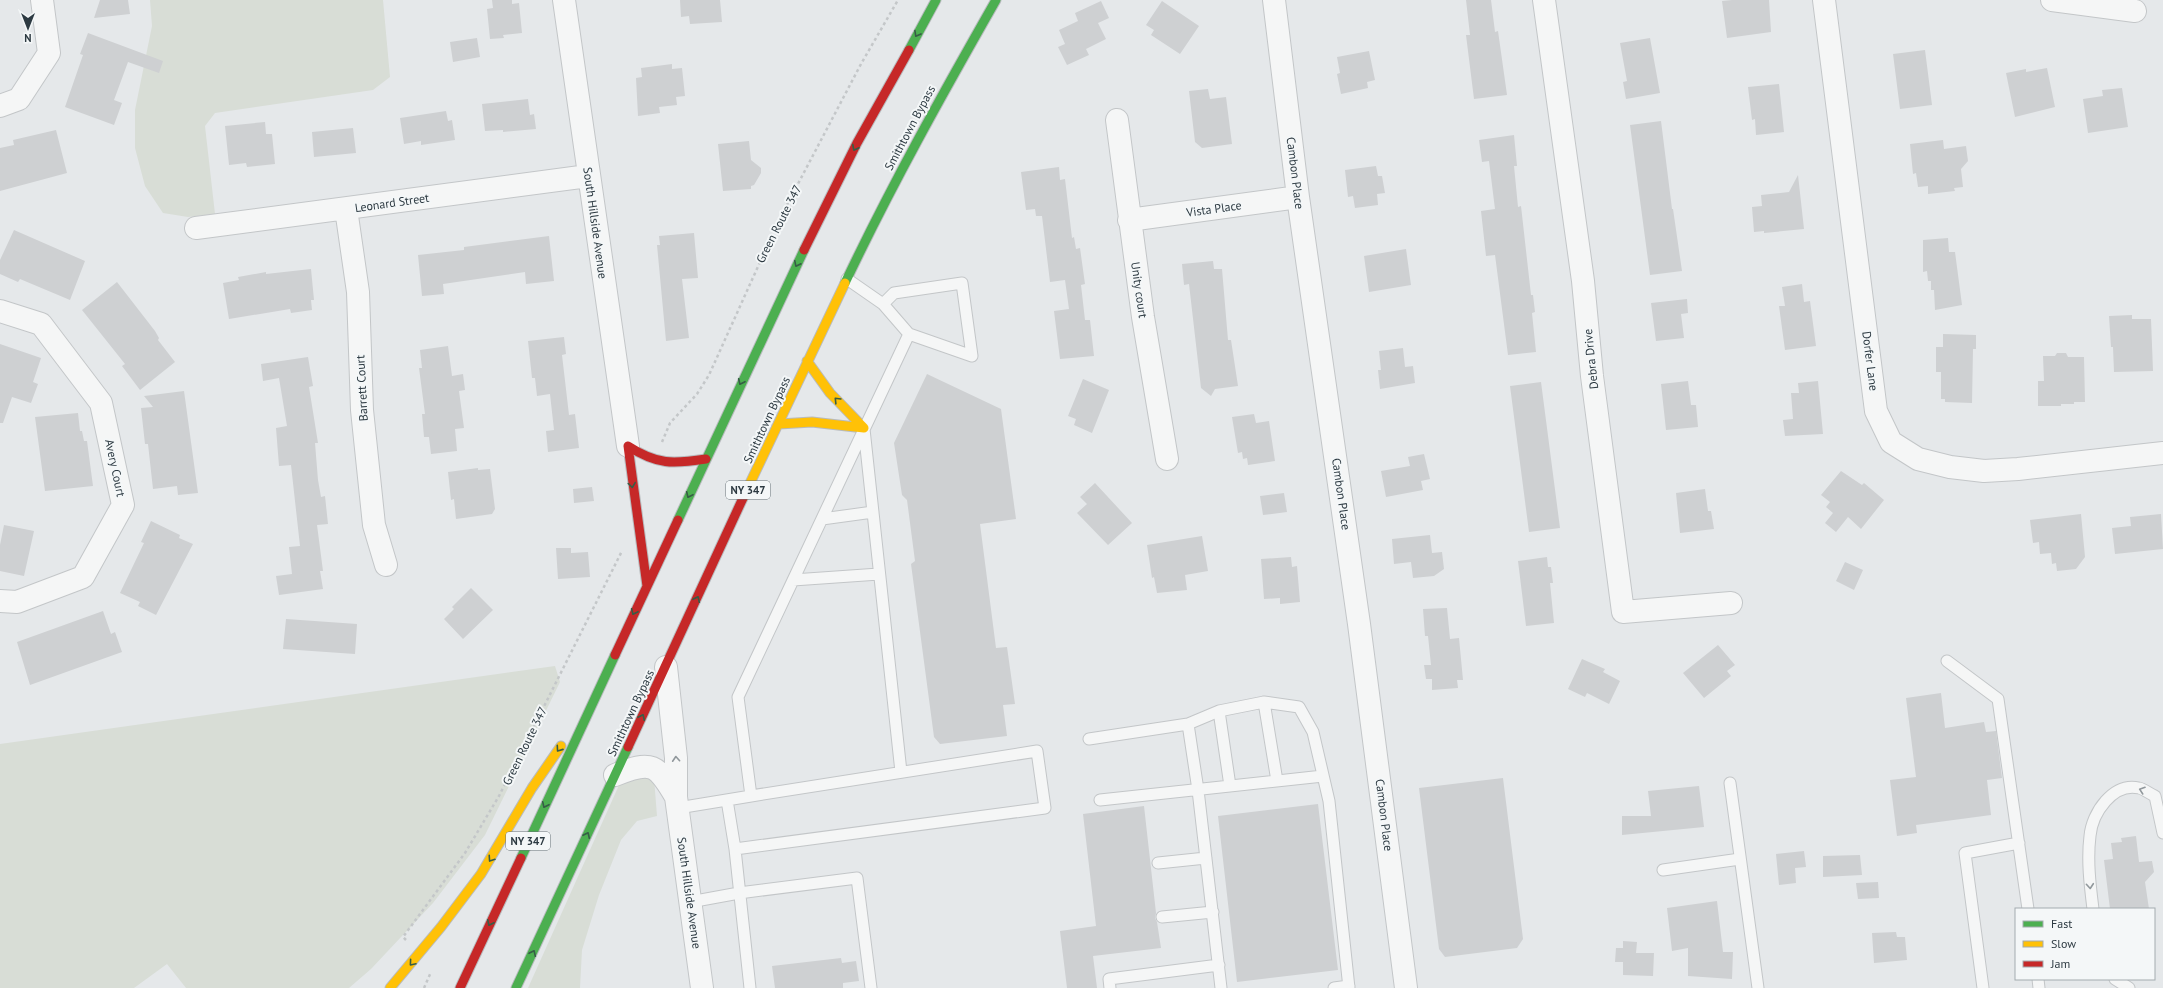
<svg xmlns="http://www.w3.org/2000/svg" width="2163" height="988" viewBox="0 0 2163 988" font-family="'PT Sans',sans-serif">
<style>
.green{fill:#d8ddd6}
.building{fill:#ced0d2}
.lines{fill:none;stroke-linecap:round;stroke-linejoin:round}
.lane-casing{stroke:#c3c6c8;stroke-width:13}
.street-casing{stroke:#c3c6c8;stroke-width:24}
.fast-casing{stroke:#b8bbbe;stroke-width:11}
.slow-casing{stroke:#b8bbbe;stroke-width:11}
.jam-casing{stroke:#b8bbbe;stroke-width:11}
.path{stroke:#c4c7c9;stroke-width:2.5;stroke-dasharray:3 3;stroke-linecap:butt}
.lane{stroke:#f5f6f6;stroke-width:11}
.street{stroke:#f5f6f6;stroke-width:22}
.fast{stroke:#4caf50;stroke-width:9}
.slow{stroke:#ffc107;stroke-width:9}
.jam{stroke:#c62828;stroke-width:9}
.oneway{stroke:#365d46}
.oneway2{stroke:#91989c}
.labels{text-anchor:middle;stroke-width:4;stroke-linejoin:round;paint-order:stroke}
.shield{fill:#f4f7f8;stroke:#697379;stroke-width:1}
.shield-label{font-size:11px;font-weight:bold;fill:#2d3a42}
.street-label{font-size:12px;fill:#2d3a42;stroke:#f4f7f8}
</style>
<rect width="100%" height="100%" fill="#e5e8ea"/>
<path class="green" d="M150,0H383L390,77L373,90L215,113L205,126L215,214L188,217L163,213L145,186L135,148V110L152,26Z
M555,666L560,682L485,835L433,903L371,969L349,988H186L167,964L134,988H0V744Z
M624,774L654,778L657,816L637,821L621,840L599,895L582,950L580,988H528Z"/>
<path class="building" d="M100,0H128L130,14L94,18Z
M492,0H512V4L519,3L522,33L503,35L504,38L490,39L487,9L493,8Z
M680,0H720L722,22L690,24L689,16L681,17Z
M1466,0H1491L1495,32L1498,31L1507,95L1474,99L1466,35H1470Z
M1732,0H1769L1771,32L1727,38L1722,1Z
M1101,1L1109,18L1098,23L1106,39L1086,49L1089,55L1067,65L1058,47L1065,44L1059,30L1078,21L1075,13Z
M1162,1L1199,26L1180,54L1151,35L1154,30L1146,25Z
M88,33L163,61L159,73L128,62L114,100L122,103L114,125L65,107L83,55L80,54Z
M477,38L480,57L453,62L450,42Z
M1650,38L1660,93L1626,99L1623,82L1627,81L1620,43Z
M1925,50L1932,105L1900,109L1893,54Z
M1369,51L1375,80L1367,82L1368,88L1341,94L1337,74L1340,73L1337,57Z
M672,64V69L682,68L685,96L676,97L677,105L659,107L660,113L638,116L636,78L642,77L641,68Z
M2047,68L2055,107L2015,117L2006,73L2026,69V72Z
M1779,84L1784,132L1756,135L1755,119L1752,120L1748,87Z
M2122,88L2128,127L2088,133L2083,99L2103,96L2102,90Z
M1208,89L1210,99L1226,97L1232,144L1202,148L1195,142L1189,91Z
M528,99L530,115L534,114L536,129L503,132V130L485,131L482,104Z
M446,111L448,121L452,120L455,140L421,145V141L404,144L400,118Z
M1661,121L1672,209H1673L1682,271L1650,275L1630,125Z
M265,122L266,134H272L275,164L247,167L246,163L229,165L225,126Z
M353,128L356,153L314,157L312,132Z
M56,130L67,173L0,191V148L14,145L13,140Z
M1514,135L1517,166H1514L1518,207L1521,206L1531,295H1533L1535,312L1532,313L1536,352L1508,355L1495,255L1486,256L1481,211L1495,209L1489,161L1482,162L1479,140Z
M1943,140L1944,149L1966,146L1968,161L1961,169L1963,187L1954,188L1955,191L1928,194V186L1918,187L1916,173L1913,174L1910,144Z
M749,141L751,160L761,168V173L754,185L751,186V189L723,191L718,144Z
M1376,166L1378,176H1382L1385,193L1377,194L1378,205L1355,208L1353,196L1348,197L1345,170Z
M1059,167L1060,180L1065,179L1072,238L1074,237L1076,249L1080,248L1085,284L1081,285L1085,320H1090L1094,356L1060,359L1054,311L1069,309L1065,280L1050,282L1042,216H1036L1035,209L1026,210L1021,172Z
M1798,175L1804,229L1764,233V231L1754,232L1752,207L1762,206L1761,195L1789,192Z
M14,230L85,261L70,300L20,279L18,282L0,274V260Z
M694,233L698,278L682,279L689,338L666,341L657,245H660L659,236Z
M549,236L554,281L526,284L525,272L443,284L444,294L422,296L418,255L464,250V247Z
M1948,238L1949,252H1955L1962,305L1935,310L1934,290H1931V281H1928L1927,271L1923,272V240Z
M1406,249L1411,285L1369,292L1364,256Z
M1213,261L1214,269H1222L1228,340H1231L1238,386L1215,389L1211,396L1201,388L1189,284L1184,285L1182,264Z
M311,269L314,300H311L312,310L291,313L290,309L229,319L223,283L239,280L238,277L266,272V274Z
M117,282L155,331L159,338L158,340L175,362L140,390L122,366L125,364L82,310Z
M1802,284L1804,302L1810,301L1816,346L1785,350L1779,306H1785L1782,287Z
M1687,299L1688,313L1681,314L1684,338L1656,341L1651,303Z
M2132,315V319H2151L2153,371L2114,372L2113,347H2111L2109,316Z
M1943,334L1976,335V349H1973L1972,403L1945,402V399H1941V372H1936V347H1943Z
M564,337L566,354L562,355L569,415L575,414L579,448L548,452L546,431L554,430L550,394L537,396L535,378H532L528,341Z
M0,344L41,358L33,382L38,384L31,403L12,397L3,423H0Z
M448,346L452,376L463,374L465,390L459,391L464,428L455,429L457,451L431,454L429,437H424L422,414H425L419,368H422L420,350Z
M1403,348L1405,367L1413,366L1415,383L1380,389L1378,370H1381L1379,351Z
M2057,353H2066L2068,357H2084L2085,402H2074V404H2061V406H2038V381H2044L2043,356H2055Z
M308,357L313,386L309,387L318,443H315L318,480L321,497L325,496L328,524L317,525L323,571H320L323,589L279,595L276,576L292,574L289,547L300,546L291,465L279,466L276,428L287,426L279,378L263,381L261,364Z
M927,374L1001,409L1016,519L980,524L996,648L1007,647L1015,704L1003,705L1007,736L940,744L934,737L911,564L915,561L907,500L902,495L894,443Z
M1083,379L1109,390L1092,433L1074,425L1076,419L1068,416Z
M1688,381L1691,405H1696L1698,427L1666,430L1661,384Z
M1818,381L1823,434L1785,436L1783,420L1793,419L1791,393H1799L1798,383Z
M1541,382L1560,528L1529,532L1510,386Z
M184,391L198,493L178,495L177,486L153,489L148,444H145L141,408L153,407L144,396Z
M78,413L80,431H82L84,441H87L93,486L45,491L35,417Z
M1254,414L1256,423L1269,421L1275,461L1248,465L1247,458L1243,459L1242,452L1238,453L1232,417Z
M1424,454L1430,479L1421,481L1423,490L1386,497L1381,471L1410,466L1408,457Z
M478,468V470L490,469L495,509L492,514L456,519L454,499L451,500L448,472Z
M1841,471L1862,485L1864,483L1884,500L1861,529L1848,517L1836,532L1825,523L1833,513L1826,507L1830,502L1821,495Z
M1095,483L1132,523L1108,545L1077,513L1087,504L1080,497Z
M592,487L594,501L574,503L573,489Z
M1705,489L1708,511H1711L1714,529L1680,533L1676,493Z
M1284,493L1287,512L1263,515L1260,496Z
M2081,514L2085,557L2076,569L2057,571L2056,563L2052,564L2051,553L2040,554L2039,542L2033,543L2030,520Z
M2161,514L2163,549L2115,554L2112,528L2131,526L2130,517Z
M151,521L180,535L179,538L193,544L156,615L138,606L140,602L120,593L144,543L141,542Z
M4,525L34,531L24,576L0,571V545Z
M1430,535L1432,553L1442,552L1444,569L1434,576L1413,578L1411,562L1394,564L1392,539Z
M1202,536L1208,571L1185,575L1187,590L1157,593L1154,577L1152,578L1147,545Z
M556,548H571V553L588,552L590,577L558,579Z
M1291,557L1292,567L1297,566L1300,602L1280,604V598L1264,599L1261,559Z
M1547,557L1548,567H1551L1553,583H1550L1554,623L1526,626L1518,561Z
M1845,562L1863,570L1854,590L1836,581Z
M471,588L493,610L463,639L444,619L454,609L452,607Z
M1447,608L1450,639L1459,638L1463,680H1457L1458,688L1432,690V679H1426L1424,665H1431L1428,636H1425L1423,609Z
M103,611L111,634L115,632L122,652L30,685L17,642Z
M286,619L357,624L355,654L283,649Z
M1718,645L1735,665L1727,671L1731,676L1704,698L1683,673Z
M1582,659L1605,669L1603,672L1620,681L1609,704L1587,693L1585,697L1568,689Z
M1941,693L1945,728L1984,722L1986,732L1996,731L2002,778L1987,780L1991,815L1916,825L1917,833L1897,836L1890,780L1916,777L1906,698Z
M1503,778L1523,939L1517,948L1445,957L1439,949L1419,788Z
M1699,786L1704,827L1622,835V816H1651L1648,791Z
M1318,804L1338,970L1237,982L1218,816Z
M1144,806L1156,913L1155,918L1157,922L1161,948L1093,956L1097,988H1067L1060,931L1096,926L1083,814Z
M2136,836L2139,862L2152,861L2154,872L2145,882L2149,909H2110L2104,860L2113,859L2111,843L2122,842L2121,838Z
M1804,851L1806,867L1795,868L1796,883L1779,885L1776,854Z
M1860,855L1862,875L1823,877V856Z
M1878,882L1879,898L1858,899L1856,883Z
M1717,901L1723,952H1733L1732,979L1688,976V948L1672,951L1667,908Z
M1896,932L1897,937H1905L1907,960L1874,963L1872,933Z
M1623,941L1637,942L1636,953H1654L1653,976L1623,975V962H1615L1616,948H1623Z
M841,958L842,963L856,961L859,981L843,983V988H775L772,966Z"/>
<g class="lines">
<g class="lane-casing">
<path id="lane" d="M883,304L894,293L962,283L972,356L909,334
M864,429L901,772
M822,519L873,512
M793,580L879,574
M1947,661L1998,699L2028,909
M1264,702L1277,781
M1219,711L1230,786
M1188,724L1198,790L1221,988
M1089,739L1188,724L1219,711L1264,702L1299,707L1313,732L1329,801L1349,988
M1730,783L1758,988
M727,800L735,849L1045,808L1037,751L751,796
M1100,800L1323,776
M678,808L751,796L738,697L909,334L883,304L847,279
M735,849L750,988
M1158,863L1206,858
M1663,870L1740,859
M690,902L739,893L857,878L871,988
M2093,909C2090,885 2087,860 2090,836C2092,813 2113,782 2139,788C2144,789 2150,794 2155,796L2163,833
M1162,917L1213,912
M2038,979L2039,988
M2115,979L2129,988
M1110,988L1109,979L1219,965
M1334,988L1349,986
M1983,988L1965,853L2019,843"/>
</g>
<g class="street-casing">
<path id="street" d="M564,0L628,446
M1274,0L1298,197L1359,624L1406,988
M1544,0L1583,281L1592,376L1623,612L1731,603
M1824,0L1876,411L1891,442L1918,459L1950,467L1984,471L2018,469L2163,453
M2052,0L2135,11
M0,106L19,99L49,53L42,0
M1117,120L1143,317L1167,459
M346,209L358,292L362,410L374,525L386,565
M1129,220L1298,197
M196,228L588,176
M0,311L41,324L101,403L123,505L83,577L17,602L0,601
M666,667L676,758V797L702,988
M615,775C652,760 657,764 676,797"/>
</g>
<g class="fast-casing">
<path id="fast" d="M909,50L936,0
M845,283C891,186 943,93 996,0
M678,520L804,250
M521,858L615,655
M516,988L628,747"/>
</g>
<g class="slow-casing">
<path id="slow" d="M807,361L830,393L864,428
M779,424L812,422L864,428
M743,498L845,283
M390,988L441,927L481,874L532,788L561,746"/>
</g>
<g class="jam-casing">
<path id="jam" d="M804,250L857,143L909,50
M628,446L647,586
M628,446C657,465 673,464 706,459
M615,655L678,520
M628,747L743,498
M460,988L521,858"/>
</g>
<path class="path" d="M662,442L670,423L697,394L709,375L779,220L861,64L898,0
M406,940L403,937L465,853L499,796L622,551
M424,988L431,972"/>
<use href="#lane" class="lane"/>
<use href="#street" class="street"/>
<use href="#fast" class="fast"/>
<use href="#slow" class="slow"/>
<use href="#jam" class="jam"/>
</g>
<defs><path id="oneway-chevron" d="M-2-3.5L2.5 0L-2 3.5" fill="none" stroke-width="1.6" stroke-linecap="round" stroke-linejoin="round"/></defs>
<g class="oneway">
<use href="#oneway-chevron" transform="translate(917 34) rotate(119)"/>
<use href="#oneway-chevron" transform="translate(855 148) rotate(117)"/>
<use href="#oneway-chevron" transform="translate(797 264) rotate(116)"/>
<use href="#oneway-chevron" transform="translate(741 382) rotate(115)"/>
<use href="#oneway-chevron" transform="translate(837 400) rotate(-134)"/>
<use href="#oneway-chevron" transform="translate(632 485) rotate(82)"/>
<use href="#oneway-chevron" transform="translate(689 495) rotate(115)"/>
<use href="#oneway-chevron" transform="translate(697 599) rotate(-65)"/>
<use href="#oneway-chevron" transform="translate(634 612) rotate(115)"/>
<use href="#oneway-chevron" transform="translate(642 717) rotate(-65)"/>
<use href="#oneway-chevron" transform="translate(559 749) rotate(125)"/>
<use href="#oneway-chevron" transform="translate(545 805) rotate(115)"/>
<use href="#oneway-chevron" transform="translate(587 835) rotate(-65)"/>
<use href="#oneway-chevron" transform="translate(491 859) rotate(124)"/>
<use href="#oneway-chevron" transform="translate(490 923) rotate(115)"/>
<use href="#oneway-chevron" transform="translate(533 953) rotate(-65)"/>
<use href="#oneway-chevron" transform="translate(412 963) rotate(130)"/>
</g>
<g class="oneway2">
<use href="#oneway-chevron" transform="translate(676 759) rotate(-94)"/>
<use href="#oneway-chevron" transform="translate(2142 790) rotate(-161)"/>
<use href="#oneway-chevron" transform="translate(2090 886) rotate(85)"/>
</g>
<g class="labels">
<g class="shield">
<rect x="726" y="481" width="44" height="18" rx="3"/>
<rect x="506" y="832" width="44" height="18" rx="3"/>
</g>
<g class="shield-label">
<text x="748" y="494">NY 347</text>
<text x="528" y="845">NY 347</text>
</g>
<g class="street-label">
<text transform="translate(910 128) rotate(-62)" y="4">Smithtown Bypass</text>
<text transform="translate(1295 173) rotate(83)" y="4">Cambon Place</text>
<text transform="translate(392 203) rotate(-8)" y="4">Leonard Street</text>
<text transform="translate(1214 209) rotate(-8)" y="4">Vista Place</text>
<text transform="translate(595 223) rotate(82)" y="4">South Hillside Avenue</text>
<text transform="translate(779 224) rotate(-63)" y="4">Green Route 347</text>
<text transform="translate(1139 290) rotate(82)" y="4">Unity court</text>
<text transform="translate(1591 359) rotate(-96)" y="4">Debra Drive</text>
<text transform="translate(1870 361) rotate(83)" y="4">Dorfer Lane</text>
<text transform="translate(362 388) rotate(-93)" y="4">Barrett Court</text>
<text transform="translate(767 420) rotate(-65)" y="4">Smithtown Bypass</text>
<text transform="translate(115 468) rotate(78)" y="4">Avery Court</text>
<text transform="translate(1341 494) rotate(82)" y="4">Cambon Place</text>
<text transform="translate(631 713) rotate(-65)" y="4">Smithtown Bypass</text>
<text transform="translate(525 746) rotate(-64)" y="4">Green Route 347</text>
<text transform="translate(1384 815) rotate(83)" y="4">Cambon Place</text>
<text transform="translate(689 893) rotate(82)" y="4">South Hillside Avenue</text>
</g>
</g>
<rect x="2015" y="908" width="140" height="72" fill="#f4f7f8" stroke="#a4abaf"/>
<rect x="2023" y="921" width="20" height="6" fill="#4caf50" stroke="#a4abaf"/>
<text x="2051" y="928" font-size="12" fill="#2d3a42">Fast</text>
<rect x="2023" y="941" width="20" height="6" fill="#ffc107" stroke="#a4abaf"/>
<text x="2051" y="948" font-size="12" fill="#2d3a42">Slow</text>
<rect x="2023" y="961" width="20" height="6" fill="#c62828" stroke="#a4abaf"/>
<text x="2051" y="968" font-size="12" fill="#2d3a42">Jam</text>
<g transform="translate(28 28) rotate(180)" stroke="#f4f7f8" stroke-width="3" paint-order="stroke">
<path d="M0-3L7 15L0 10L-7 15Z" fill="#2d3a42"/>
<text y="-6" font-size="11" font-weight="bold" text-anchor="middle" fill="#2d3a42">N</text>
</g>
</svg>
